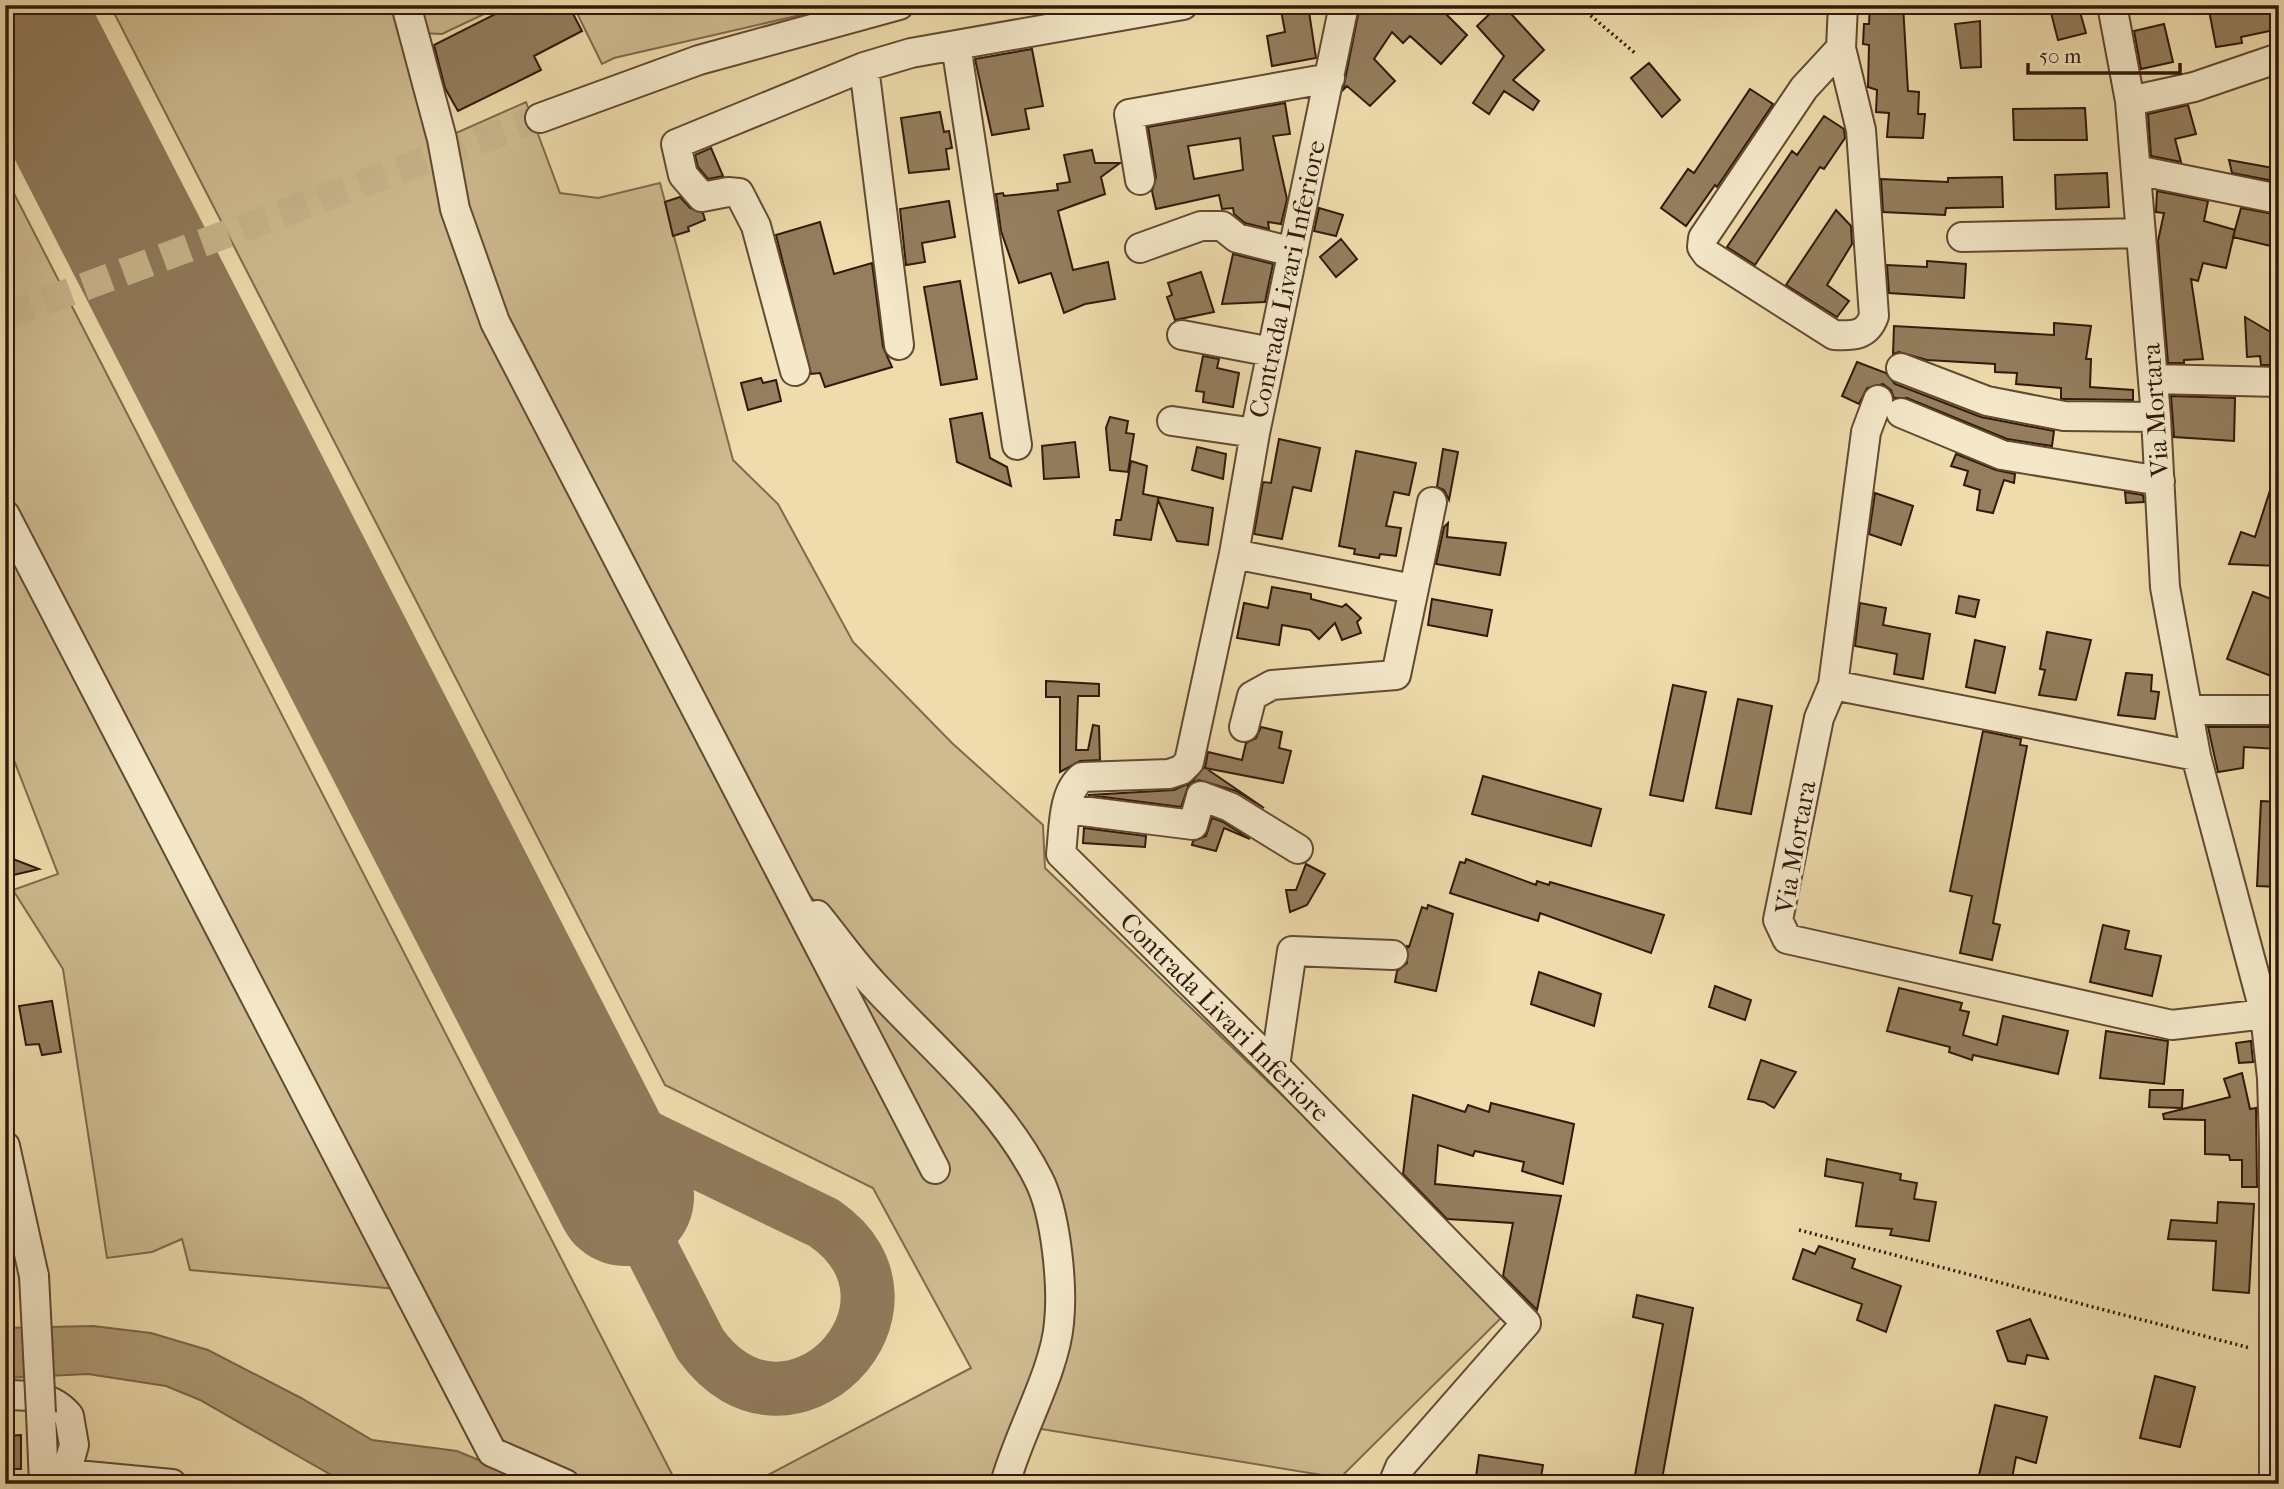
<svg xmlns="http://www.w3.org/2000/svg" width="2284" height="1489" viewBox="0 0 2284 1489" font-family="'IM FELL French Canon',serif">
<style>
.green{fill:#cebb90;stroke:#806a4d;stroke-width:2}
.water{fill:#ae9a75;stroke:#7c664a;stroke-width:2}
.lines{fill:none;stroke-linecap:round;stroke-linejoin:round}
.taxiway{stroke:#907a5b;stroke-width:54}
.runway{stroke:#907a5b;stroke-width:138}
.building{fill:#947e5e;stroke:#32190a;stroke-width:2;fill-rule:evenodd}
.minor-tunnel{stroke:#c8b58c;stroke-width:28;stroke-dasharray:28 14;stroke-linecap:butt}
.minor-casing{stroke:#614a32;stroke-width:32}
.path{stroke:#32190a;stroke-width:3.5;stroke-dasharray:2 3.5;stroke-linecap:butt}
.minor{stroke:#f4e8c9;stroke-width:28}
.minor-bridge-casing{stroke:#614a32;stroke-width:32;stroke-linecap:butt}
.minor-bridge{stroke:#f4e8c9;stroke-width:28}
.labels{text-anchor:middle;stroke-width:7;stroke-linejoin:round;paint-order:stroke}
.street-label{font-size:26px;fill:#32190a;stroke:#f4e8c9}
</style>
<rect width="100%" height="100%" fill="#eedcac"/>
<filter id="stains"><feTurbulence type="fractalNoise" baseFrequency=".00286" numOctaves="4"/><feColorMatrix values="0 0 0 0 .2 0 0 0 0 .09 0 0 0 0 .02 0 0 0 .5 -.17"/></filter>
<radialGradient id="worn" r=".72"><stop offset=".6" stop-color="#630" stop-opacity="0"/><stop offset="1" stop-color="#630" stop-opacity=".3"/></radialGradient>
<path class="green" d="M110,5H399L451,211L826,950L928,1054L1036,1182L1053,1325L999,1484H751L971,1368L873,1188L665,1085Z
M414,5H503L442,34L421,33Z
M573,5H844L614,58L602,64Z
M526,102L560,193L598,198L660,183L733,460L778,504L853,642L952,743L1043,825L1045,868L1336,1147L1504,1315L1340,1478L1035,1428L1047,1399L1046,1180L782,862L500,321L447,137Z
M5,176L677,1484H581L501,1446L5,493Z
M5,532L398,1289L190,1270L182,1239L152,1252L107,1258L63,969L13,890L58,874L5,737Z"/>
<path class="water" d="M93,1326L151,1333L208,1350L301,1398L372,1440L457,1451L537,1484H347L200,1400L166,1386L88,1374L5,1378V1328Z"/>
<g class="lines">
<path class="taxiway" d="M559,1070L583,1099L615,1122L824,1223C944,1306 788,1467 700,1344L625,1197"/>
<path class="runway" d="M13,5L625,1197"/>
</g>
<path class="building" d="M513,5H564L567,10L570,8L582,31L534,56L541,70L458,111L445,88L434,45Z
M1280,5H1308L1316,58L1272,66L1267,36L1285,32Z
M1360,5H1437L1467,35L1441,64L1410,36L1403,43L1392,32L1374,59L1395,81L1370,106L1347,86L1343,90Z
M1499,5H1503L1544,50L1513,80L1539,101L1533,110L1504,91L1489,114L1473,103L1504,56L1477,26Z
M1870,5H1903L1908,91L1919,92L1918,114H1925L1923,138L1887,137L1889,113L1876,112L1877,90L1868,87L1869,45L1863,44L1864,24H1869Z
M2049,5H2078L2086,33L2058,40Z
M2208,5H2279V29L2241,37L2242,43L2216,47Z
M1980,21L1981,67L1961,68L1955,24Z
M2164,24L2173,62L2141,69L2134,31Z
M1032,49L1043,106L1025,109L1029,129L992,135L975,59Z
M1649,63L1680,100L1662,117L1631,78Z
M1750,89L1773,104L1717,187L1715,185L1686,226L1661,208L1688,169L1694,173Z
M1285,103L1290,134L1273,136L1287,199L1281,224L1268,222L1269,229L1245,223L1234,214L1233,208L1222,209L1219,195L1156,209L1152,191L1156,177L1148,127ZM1240,138L1243,170L1194,179L1188,146Z
M2188,105L2196,134L2175,139L2181,162L2151,156L2148,114Z
M2085,108L2087,140H2014L2013,109Z
M940,112L944,132L949,131L952,148L946,149L949,169L909,173L901,118Z
M1824,116L1844,129L1845,138L1824,169L1820,167L1755,265L1727,247L1792,151L1797,155Z
M711,148L723,176L708,179L698,167L695,155Z
M1092,150L1095,163H1120L1101,177L1105,194L1058,211L1073,270L1108,262L1115,299L1085,304L1064,313L1051,273L1019,283L1001,231L996,194L1003,193L1004,196L1058,190L1057,184L1070,182L1064,155Z
M2229,160L2279,169V182L2232,173Z
M2107,173L2109,207L2056,209L2055,175Z
M2002,177L2003,207L1946,208L1945,215L1883,212L1881,179L1948,182V178Z
M2157,191L2208,201L2204,221L2235,230L2226,268L2203,263L2198,281L2191,279L2203,359L2184,360V363H2168L2158,241L2164,213L2156,212Z
M680,197L690,208L703,213L705,220L688,227L689,231L673,236L665,202Z
M949,201L955,237L922,243L925,262L906,265L900,209Z
M1319,208L1343,215L1336,236L1314,231Z
M2241,208L2279,215V248L2233,237Z
M1836,210L1851,226L1852,244L1827,285L1849,301L1837,317L1786,285Z
M820,222L834,274L872,263L883,347L892,367L825,387L820,373L811,374L776,235Z
M1341,239L1357,259L1336,277L1320,257Z
M1233,254L1273,264L1265,302L1222,304Z
M1927,261L1966,264L1964,298L1889,293L1887,265L1927,267Z
M1201,272L1214,312L1175,320L1167,297L1172,295L1168,283Z
M960,281L977,379L941,385L924,287Z
M2245,317L2279,337V365H2261L2260,356L2247,357Z
M2054,323L2091,326L2086,359H2091L2090,387L2133,390V400L2066,399H2061V388L2016,384L2017,373L1995,372V364L1927,360L1899,352L1893,354L1894,326L2054,335Z
M1203,356L1219,359L1217,368L1239,373L1233,407L1203,402L1204,392L1196,391Z
M1857,362L1886,373L1895,384L1981,417L2054,431L2052,446L2007,439L1907,398H1894L1891,390L1883,384L1867,388L1859,404L1842,396Z
M761,378L763,383L776,380L781,401L748,410L741,383Z
M2171,396L2235,398L2234,441L2174,437Z
M982,413L990,458L1007,467L1011,486L957,462L950,419Z
M1110,417L1128,421L1126,433L1134,434L1128,472L1110,470L1106,428Z
M1279,439L1320,448L1311,491L1293,487L1282,539L1254,534L1263,482L1271,483Z
M1075,442L1079,477L1044,479L1042,446Z
M1197,447L1226,454L1223,479L1192,470Z
M1443,449L1458,452L1449,500L1444,490L1437,487Z
M1356,451L1416,463L1409,495L1394,492L1386,526L1401,528L1396,556L1380,554L1379,558L1354,554L1355,549L1339,546Z
M1956,454L1996,470L2015,474L2014,483L2004,480L1993,513L1977,510L1980,490L1964,485L1968,471L1951,466Z
M1131,461L1147,466L1143,494L1213,508L1208,545L1177,541L1158,500L1151,540L1114,535L1116,520H1121Z
M2275,475H2279V566L2229,564L2241,532L2255,537Z
M2125,492L2143,495L2144,502L2126,503Z
M1875,493L1913,506L1901,545L1869,534Z
M1448,523L1447,537L1506,543L1500,575L1436,564L1444,527Z
M1272,587L1311,594V599L1342,607L1346,604L1361,618L1357,622L1361,633L1342,640L1335,623L1319,639L1310,630L1282,625L1279,645L1237,638L1244,603L1268,608Z
M2253,592L2279,602V656L2271,676L2227,659Z
M1959,596L1979,600L1975,617L1956,613Z
M1432,599L1492,610L1487,636L1428,625Z
M1860,603L1886,608L1883,625L1930,634L1923,679L1894,674L1897,654L1855,646Z
M2047,632L2091,640L2076,700L2039,695L2045,670L2040,669Z
M1975,640L2005,647L1995,693L1966,687Z
M2126,673L2152,675L2151,691L2159,692L2155,719L2118,715Z
M1046,681L1099,684V696H1078L1076,750H1088L1093,725L1099,726L1100,760L1080,761L1060,772V697H1046Z
M1673,685L1706,692L1683,801L1650,795Z
M1738,699L1772,706L1751,814L1716,808Z
M1261,727L1282,732L1279,748L1291,751L1283,783L1205,768L1208,752L1242,760L1246,743L1256,738Z
M2208,727H2278V749L2244,747L2243,768L2218,772Z
M1983,731L2021,739L2020,745L2027,746L1993,923L2000,925L1992,960L1960,953L1972,896L1950,891Z
M1204,767L1264,808L1236,791L1199,780L1189,784L1181,807L1088,795L1174,790L1192,782Z
M1483,776L1601,809L1591,846L1472,814Z
M2261,801L2279,802V887L2257,886Z
M1212,818L1223,822L1250,839L1224,828L1216,851L1192,845L1193,841L1206,836Z
M1084,828L1146,836L1145,847L1083,843Z
M5,856L39,869L5,877Z
M1466,859L1536,885L1537,881L1549,885L1550,882L1664,915L1651,953L1540,913L1538,921L1450,893L1460,862L1465,863Z
M1306,864L1325,874L1307,905L1290,912L1286,890H1296Z
M1428,905L1453,914L1436,991L1395,982L1397,971L1407,963V946L1409,947L1422,907L1427,909Z
M2103,925L2129,931L2125,949L2161,956L2152,996L2090,982Z
M1539,972L1601,994L1594,1026L1531,1004Z
M1715,986L1751,1000L1745,1020L1709,1007Z
M1899,988L1962,1003L1960,1010L1969,1012L1963,1035L1997,1045L2003,1016L2068,1031L2058,1074L1973,1055L1972,1060L1949,1052L1950,1047L1887,1031Z
M52,1001L61,1052L42,1055L39,1044L26,1045L19,1006Z
M2106,1031L2168,1041L2164,1084L2100,1078Z
M2251,1041L2253,1062L2239,1063L2236,1043Z
M1761,1060L1796,1072L1774,1108L1764,1102L1748,1099Z
M2242,1073L2250,1109L2256,1108L2257,1187H2242V1160H2230L2229,1155L2205,1154V1120L2164,1119L2163,1114L2230,1097L2224,1079Z
M2150,1090H2183L2182,1108L2149,1107Z
M1413,1095L1465,1112L1468,1105L1489,1112L1491,1103L1574,1124L1563,1184L1522,1171L1524,1162L1475,1151L1473,1156L1438,1145L1435,1184L1561,1196L1537,1310L1503,1276L1513,1223L1447,1219L1403,1174Z
M1827,1159L1901,1174L1900,1180L1917,1183L1914,1199L1936,1202L1929,1241L1890,1235L1892,1229L1856,1226L1863,1183L1825,1176Z
M2218,1202L2254,1204L2249,1293L2213,1290L2216,1241L2168,1239L2171,1220L2217,1223Z
M1819,1246L1855,1259L1852,1268L1901,1286L1886,1332L1857,1320L1862,1304L1793,1279L1803,1249L1815,1254Z
M1637,1295L1693,1308L1662,1479L1635,1475L1663,1324L1633,1317Z
M2030,1319L2048,1359L2027,1355L2025,1364L2008,1361L1997,1331Z
M2155,1376L2195,1387L2180,1447L2140,1438Z
M1995,1405L2047,1417L2036,1463L2016,1457L2011,1484H1977Z
M21,1435V1469H5V1436Z
M1479,1455L1543,1465L1540,1484H1475Z"/>
<g class="lines">
<path class="minor-tunnel" d="M5,316L540,118"/>
<g class="minor-casing">
<path id="minor" d="M406,5L442,139L455,209L495,322L935,1169
M1344,5L1255,433L1234,554L1413,589
M2112,5L2130,101L2156,417L2165,587L2196,756L2265,1014L2272,1078L2274,1143V1484
M956,45L1017,445
M1841,48L1804,88L1703,238L1702,247L1707,254L1834,335C1853,336 1867,336 1874,316L1861,130L1841,48L1843,5
M864,67L899,345
M2130,101L2194,87L2279,58
M540,118L699,60L899,5
M2136,170L2279,199
M1140,180L1129,114L1330,78
M1962,237L2141,233
M1140,248L1201,226H1222L1237,238L1293,252
M1182,335L1272,352
M1901,368L1987,401L2064,416L2156,417
M795,371L756,226L739,193L728,192L702,197L683,175L676,144L864,67L911,53L1183,5
M2153,379L2279,382
M1878,400L1866,432L1833,685L1819,718L1778,920L1787,939L2172,1025L2265,1014
M1901,413L2002,455L2160,481
M1172,421L1255,433
M5,515L492,1452L565,1484
M1234,554L1189,762L1181,770L1169,774L1082,777C1062,793 1064,830 1061,854L1275,1066L1526,1323L1400,1467L1393,1484
M1833,685L2196,756
M2189,710H2279
M1244,727L1252,696L1272,685L1396,675L1432,502
M1066,809L1193,825L1201,796L1230,807L1298,849
M817,915C836,938 853,963 874,985C930,1046 1000,1103 1038,1178C1056,1212 1063,1285 1059,1323C1055,1372 1018,1434 1005,1484
M1275,1066L1292,951L1393,955
M5,1146L34,1276
M5,1395C30,1395 53,1396 69,1416L74,1445L66,1474L44,1480
M41,1413L44,1484
M66,1474L172,1484"/>
</g>
<path class="path" d="M1578,5L1635,53
M1799,1230L2250,1348"/>
<use href="#minor" class="minor"/>
<g class="minor-bridge-casing">
<path id="minor-bridge" d="M34,1276L41,1413"/>
</g>
<use href="#minor-bridge" class="minor-bridge"/>
</g>
<g class="labels">
<g class="street-label">
<text transform="translate(1287 279) rotate(-78)" y="9">Contrada Livari Inferiore</text>
<text transform="translate(2155 410) rotate(-94)" y="9">Via Mortara</text>
<text transform="translate(1795 847) rotate(-80)" y="9">Via Mortara</text>
<text transform="translate(1225 1017) rotate(45)" y="9">Contrada Livari Inferiore</text>
</g>
</g>
<rect width="2284" height="1489" fill="none" stroke="#eedcac" stroke-width="28"/>
<rect x="7" y="7" width="2270" height="1475" fill="none" stroke="#32190a" stroke-width="3.5"/>
<rect x="14" y="14" width="2256" height="1461" fill="none" stroke="#32190a" stroke-width="2"/>
<path d="M2028 63v10h152v-10" fill="none" stroke="#32190a" stroke-width="3.5"/>
<text x="2039" y="63" font-size="21" fill="#32190a" stroke="#f4e8c9" stroke-width="5" paint-order="stroke">50 m</text>
<rect width="100%" height="100%" filter="url(#stains)"/>
<rect width="100%" height="100%" fill="url(#worn)"/>
</svg>
